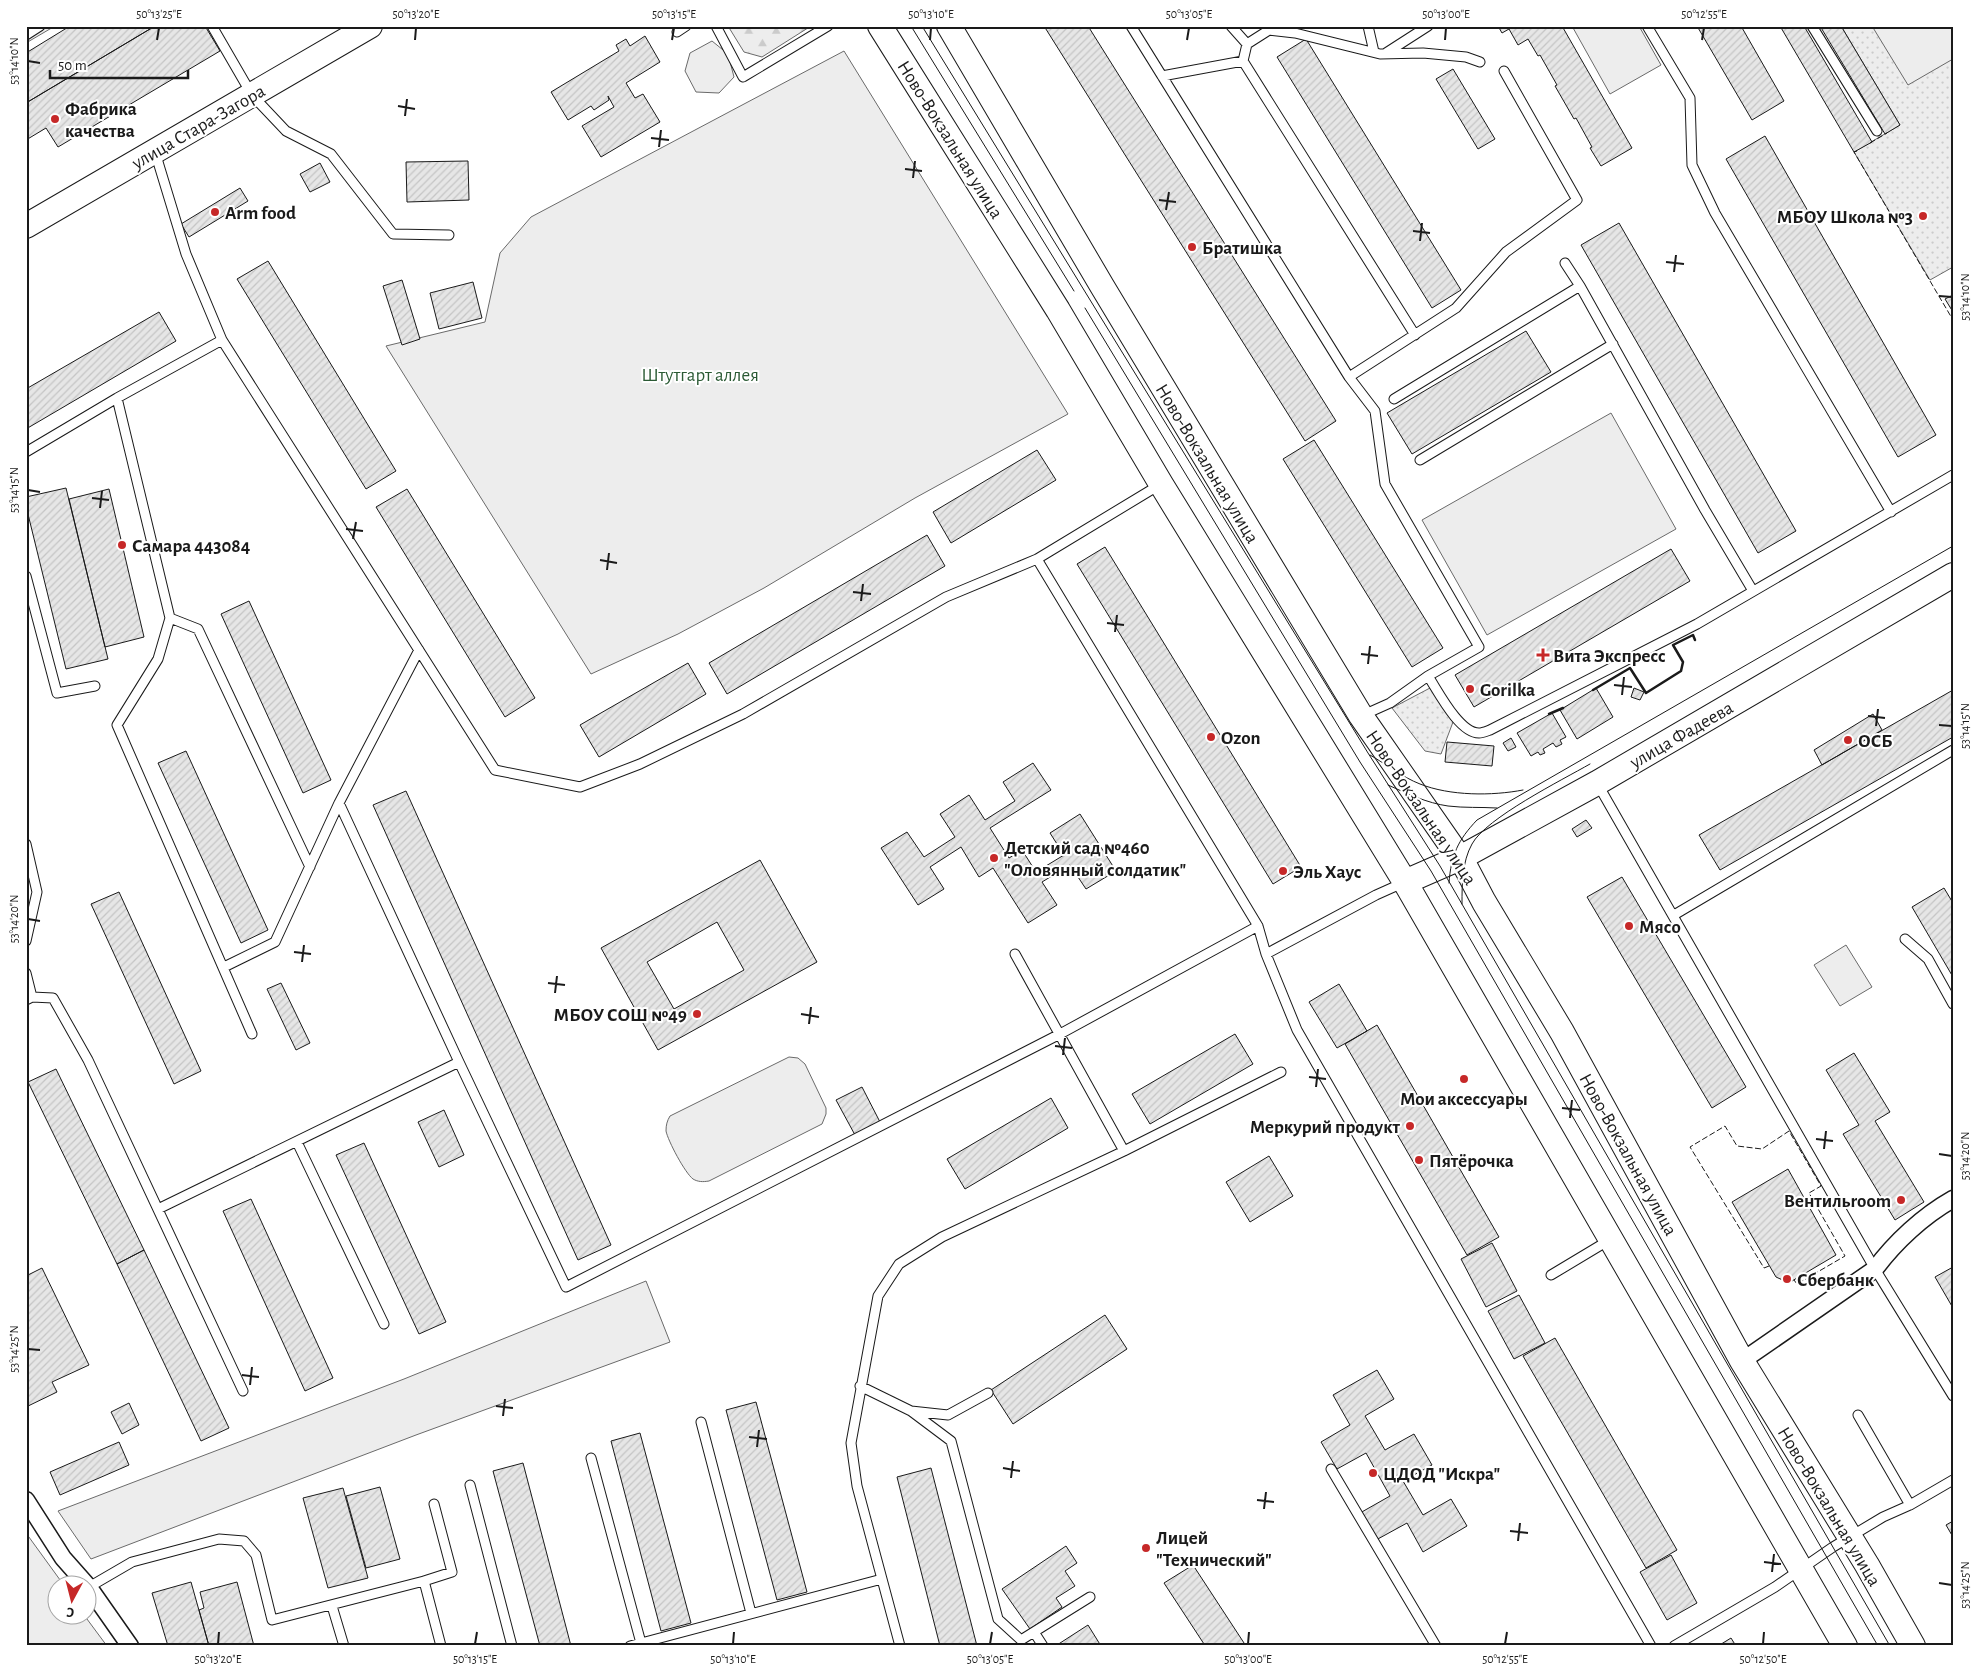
<svg xmlns="http://www.w3.org/2000/svg" width="1979" height="1672" viewBox="0 0 1979 1672" font-family="'Alegreya Sans',sans-serif">
<style>
.grass{fill:url(#grass-dots);stroke:#6a6a6a}
.forest{fill:url(#forest-firs);stroke:#6a6a6a}
.park{fill:#ededed;stroke:#6a6a6a}
.building{fill:url(#building-hatch);stroke:#1a1a1a;fill-rule:evenodd}
.lines{fill:none;stroke-linecap:round;stroke-linejoin:round}
.lane-casing{stroke:#1a1a1a;stroke-width:11}
.street-casing{stroke:#1a1a1a;stroke-width:19}
.secondary-casing{stroke:#1a1a1a;stroke-width:26}
.lane{stroke:#fff;stroke-width:9}
.street{stroke:#fff;stroke-width:16}
.secondary{stroke:#fff;stroke-width:24}
.tram{stroke:#1a1a1a;stroke-width:1}
.fence{stroke:#1a1a1a;stroke-width:1;stroke-dasharray:6 2.5;stroke-linecap:butt}
.wall{stroke:#1a1a1a;stroke-width:2.5}
.ticks{fill:none;stroke:#1a1a1a;stroke-width:2}
.poi-dot{fill:#c62828;stroke:#fff;stroke-width:2}
.labels{text-anchor:middle;stroke-width:4;stroke-linejoin:round;paint-order:stroke}
.poi-label{font-size:19px;font-weight:bold;fill:#1a1a1a;stroke:#fff;text-anchor:start}
.street-label{font-size:19px;fill:#1a1a1a;stroke:#fff}
.park-label{font-size:19px;fill:#2b5a34;stroke:#fff}
.neatline{fill:none;stroke:#1a1a1a;stroke-width:2}
.ticks-label{font-size:12px;text-anchor:middle;fill:#1a1a1a}
</style>
<defs>
<pattern id="grass-dots" width="8" height="8" patternUnits="userSpaceOnUse" patternTransform="scale(1.25)"><rect width="8" height="8" fill="#ededed"/><path d="M2 2h.1M6 6h.1" fill="none" stroke="#cbcbcb" stroke-width="1.8" stroke-linecap="round"/></pattern>
<pattern id="forest-firs" width="22" height="20" patternUnits="userSpaceOnUse" patternTransform="scale(1.25)"><rect width="22" height="20" fill="#ededed"/><path d="M5 1l3.5 6h-7zM16 11l3.5 6h-7z" fill="#cbcbcb"/></pattern>
<pattern id="building-hatch" width="6" height="6" patternUnits="userSpaceOnUse" patternTransform="scale(1.25)"><rect width="6" height="6" fill="#e6e6e6"/><path d="M-1 1l2-2M0 6l6-6M5 7l2-2" fill="none" stroke="#c5c5c5"/></pattern>
</defs>
<rect width="100%" height="100%" fill="#fff"/>
<path class="grass" d="M1841,26H1953V267L1930,280L1854,152L1900,125Z
M1430,688L1453,722L1441,754L1425,751L1392,708Z"/>
<path class="forest" d="M26,26H55L26,43Z
M728,26H811L762,57L744,52Z"/>
<path class="park" d="M1572,26H1639L1661,65L1610,94Z
M1872,26H1953V59L1908,85Z
M712,41L728,54L734,77L719,93L696,92L685,71L690,53Z
M844,51L1068,414L915,498L764,588L678,634L591,674L386,346L485,322L500,253L531,217Z
M1611,413L1676,529L1487,635L1422,520Z
M1846,945L1872,987L1840,1006L1814,965Z
M789,1057L798,1058L805,1064L826,1108V1114L822,1124L709,1181C703,1182 698,1182 693,1179C685,1173 668,1141 666,1131C666,1125 667,1121 670,1116Z
M646,1281L670,1342L416,1435L91,1559L58,1511L404,1379Z
M26,1533L63,1584H58V1614L84,1615L107,1646H26Z"/>
<path class="building" d="M70,26H155L26,103V53Z
M155,26H205L220,51L58,147L46,128L26,140V103Z
M1044,26H1088L1336,421L1305,441Z
M1498,26H1562L1632,148L1601,166L1590,148L1592,147L1576,118L1574,119L1555,86L1557,85L1540,55L1538,56L1528,39L1518,45L1509,29L1502,33Z
M1697,26H1741L1784,101L1752,120Z
M1780,26H1804L1872,142L1854,152Z
M1820,26H1841L1900,125L1885,134Z
M645,36L660,62L626,83L635,98L643,94L660,122L601,157L582,126L614,107L608,96L609,100L594,110L591,106L568,120L551,92L619,51L616,45L626,39L630,46Z
M1306,39L1461,290L1432,308L1277,57Z
M1453,69L1495,139L1478,149L1436,79Z
M1765,136L1936,435L1898,457L1726,159Z
M468,161L469,200L407,202L406,162Z
M320,163L330,182L310,192L300,174Z
M240,188L248,201L189,237L181,224Z
M1619,223L1796,531L1758,553L1581,245Z
M268,261L396,471L366,489L237,279Z
M402,280L420,339L402,345L383,286Z
M473,282L482,318L439,329L430,293Z
M1953,295V312L1945,299Z
M159,312L176,341L26,429V389Z
M1526,331L1551,372L1412,454L1387,413Z
M1314,440L1443,648L1412,667L1283,459Z
M1037,450L1056,480L951,543L933,512Z
M66,488L108,659L66,669L26,506V497Z
M109,489L144,637L105,647L69,499Z
M407,489L535,698L505,717L376,507Z
M927,535L945,566L727,694L709,663Z
M1105,547L1301,867L1273,884L1077,564Z
M1671,549L1690,581L1474,707L1455,675Z
M249,601L331,780L303,793L221,614Z
M688,663L706,694L599,757L580,725Z
M1596,688L1613,717L1577,739L1560,710Z
M1634,688L1644,692L1640,700L1631,697Z
M1953,690V737L1720,870L1699,835Z
M1552,713L1566,737L1560,740L1562,744L1556,747L1553,743L1543,749L1545,753L1540,755L1538,752L1531,756L1517,733Z
M1873,714L1882,730L1822,765L1814,750Z
M1511,738L1516,747L1508,751L1503,743Z
M1447,742L1494,746L1492,766L1445,762Z
M186,751L268,930L241,943L158,763Z
M1033,763L1051,790L990,828L1009,858L1022,850L1036,872L1064,855L1050,833L1080,814L1116,871L1086,889L1070,865L1042,882L1057,905L1028,923L993,868L979,877L961,847L930,867L944,889L918,905L881,848L907,832L924,857L955,837L940,814L969,795L985,820L1015,801L1003,782Z
M406,791L611,1245L578,1260L373,805Z
M1586,820L1592,828L1577,837L1572,829Z
M760,860L817,962L658,1050L601,948ZM717,922L744,970L674,1009L647,962Z
M1622,877L1746,1087L1712,1108L1587,897Z
M1944,888L1953,903V977L1912,907Z
M119,892L201,1071L174,1084L91,904Z
M281,983L310,1043L296,1050L267,989Z
M1339,984L1367,1031L1337,1048L1309,1002Z
M1377,1025L1499,1237L1467,1255L1345,1044Z
M1235,1034L1253,1064L1150,1124L1132,1094Z
M1854,1053L1890,1112L1875,1121L1924,1202L1895,1220L1843,1134L1859,1125L1826,1070Z
M56,1069L144,1250L117,1264L28,1082Z
M862,1087L880,1122L855,1135L836,1100Z
M1051,1098L1068,1128L965,1189L947,1159Z
M444,1110L464,1155L439,1167L418,1122Z
M364,1143L446,1322L419,1334L336,1155Z
M1269,1156L1293,1196L1250,1222L1226,1182Z
M1788,1169L1836,1255L1792,1281L1787,1282L1776,1277L1732,1202Z
M251,1199L333,1378L305,1391L223,1211Z
M1492,1243L1517,1291L1486,1307L1461,1259Z
M144,1250L229,1428L201,1441L117,1264Z
M1953,1267V1308L1935,1277Z
M42,1268L89,1365L52,1382L57,1392L26,1407V1276Z
M1519,1295L1545,1343L1514,1359L1488,1311Z
M1105,1315L1127,1349L1013,1424L991,1390Z
M1555,1338L1677,1550L1646,1568L1523,1356Z
M1377,1370L1394,1399L1365,1416L1385,1450L1414,1434L1432,1465L1403,1481L1423,1515L1451,1499L1467,1526L1423,1552L1407,1523L1376,1540L1360,1513L1390,1496L1366,1453L1337,1469L1321,1442L1350,1425L1333,1395Z
M756,1402L807,1592L777,1600L726,1410Z
M129,1403L139,1425L122,1434L111,1412Z
M640,1433L691,1623L661,1631L611,1441Z
M119,1442L129,1465L60,1495L50,1472Z
M523,1463L571,1646H540L493,1471Z
M931,1468L977,1646H940L897,1477Z
M380,1487L400,1559L366,1568L346,1496Z
M343,1488L368,1578L328,1588L303,1498Z
M1953,1521V1537L1946,1525Z
M1066,1546L1077,1563L1065,1571L1075,1586L1056,1598L1062,1607L1030,1629L1002,1589Z
M1671,1555L1697,1603L1667,1620L1640,1572Z
M1193,1565L1246,1646H1201L1204,1644L1164,1583Z
M191,1582L209,1646H168L152,1593Z
M237,1582L254,1646H209L199,1610L204,1608L200,1592Z
M1088,1625L1101,1646H1057V1645Z
M1731,1638L1736,1646H1718Z"/>
<g class="lines">
<g class="lane-casing">
<path id="lane" d="M212,26L252,95L286,131L331,154L393,234L449,235
M716,26L743,77L828,26
M1131,26L1349,377L1375,411L1385,484L1479,647L1428,676L1390,703L1361,716
M1231,26L1247,44
M1368,26L1374,52
M1647,26L1690,98L1692,165L1715,213L1891,512
M1812,26L1877,131
M677,32L686,26
M26,35L40,26
M1386,53L1428,26
M1243,61L1247,44L1269,30L1295,33L1380,54L1423,53L1466,57L1480,62
M1162,76L1243,61L1415,335
M155,152L186,254L222,340L495,770L580,787L640,764L743,714L946,597L1037,559L1161,484
M1565,263L1580,286
M1349,377L1456,308L1506,252L1577,200L1504,71
M117,398L170,618L158,659L117,725L252,1034
M1394,399L1580,286L1705,510L1753,591
M26,452L117,398L222,340
M1420,460L1613,344
M1037,559L1258,926L1266,954L1297,1030L1651,1646
M26,576L57,693L95,686
M170,618L198,629L310,867
M1428,676C1438,691 1459,733 1479,733C1482,733 1487,731 1490,730L1697,624L1953,475
M1597,783L1875,1269L1953,1396
M339,803L459,1062L566,1287L1060,1034L1258,926
M26,844L37,892L26,941
M1674,915L1953,750
M1905,939L1928,959L1953,1004
M1266,954L1376,895L1405,882
M224,967L275,942L339,803L419,650
M26,973L32,997
M26,1000L32,997L53,998L88,1060L243,1391
M297,1142L384,1324
M1124,1151L1281,1072
M158,1209L459,1062
M1551,1275L1611,1239
M860,1386L911,1411L948,1415L988,1393
M911,1411L951,1441L998,1619L1021,1640L1090,1597
M1858,1415L1910,1505
M701,1422L751,1613
M591,1458L641,1643
M1331,1469L1436,1646
M470,1485L512,1646
M424,1581L452,1572L434,1504
M89,1587L132,1562L219,1539L244,1541L256,1555L272,1620L424,1581L441,1646
M332,1606L344,1646
M1034,1632L1043,1646
M630,1646L882,1579
M900,1646L857,1486L851,1443L878,1296L899,1264L942,1237L1124,1151L1015,954
M1674,1646L1775,1587L1833,1547L1883,1517L1910,1505L1953,1480"/>
</g>
<g class="street-casing">
<path id="street" d="M1742,1361L1875,1269C1895,1242 1923,1216 1953,1199
M26,1500L63,1558L86,1584
M88,1586L130,1646"/>
</g>
<g class="secondary-casing">
<path id="secondary" d="M880,26L1058,310L1161,484L1405,882L1845,1646
M949,26L1102,286L1361,716L1464,864L1484,902L1562,1032L1742,1361L1867,1565L1913,1646
M26,226L370,26
M1405,882L1460,858L1597,783L1953,575"/>
</g>
<use href="#lane" class="lane"/>
<use href="#street" class="street"/>
<use href="#secondary" class="secondary"/>
<path class="tram" d="M911,26L1074,291
M922,26L1368,753L1440,866L1890,1646
M1085,308L1360,762L1431,871L1878,1646
M1370,755C1386,764 1402,777 1420,784C1450,796 1492,796 1523,790
M1388,785C1408,794 1427,803 1448,806C1464,808 1481,807 1497,808
M1449,883C1451,855 1458,840 1477,820L1953,546
M1462,904C1462,884 1462,862 1472,844C1486,818 1562,780 1590,764"/>
<path class="fence" d="M1870,143L1887,133
M1857,151L1854,152L1953,320
M1769,1266L1764,1268L1690,1147L1725,1126L1737,1146L1762,1149L1789,1131L1821,1186L1809,1193L1845,1256L1797,1284L1794,1280"/>
<path class="wall" d="M1593,690L1630,668L1646,693L1681,671L1683,662L1673,645L1693,635L1695,640
M1549,714L1563,708"/>
</g>
<path class="ticks" d="M157,40L159,28M415,40L416,28M672,40L674,28M930,40L931,28M1187,40L1189,28M1445,40L1446,28M1702,40L1704,28M28,61L40,63M398,106L415,109M405,116L407,99M651,138L669,140M659,147L661,130M905,169L922,171M913,178L915,161M1159,200L1176,202M1166,210L1169,192M1413,231L1430,233M1420,241L1422,223M1666,262L1684,264M1674,272L1676,255M1939,296L1952,297M28,490L40,492M92,498L109,500M100,508L102,491M346,529L363,531M353,539L356,522M600,560L617,563M607,570L609,553M853,592L871,594M861,601L863,584M1107,623L1124,625M1115,632L1117,615M1361,654L1378,656M1368,664L1370,646M1614,685L1632,687M1622,695L1624,677M1868,716L1885,718M1939,725L1952,726M1876,726L1878,709M28,919L40,921M294,952L311,954M302,962L304,945M548,983L565,985M555,993L557,976M801,1014L819,1017M809,1024L811,1007M1055,1046L1072,1048M1063,1055L1065,1038M1309,1077L1326,1079M1316,1087L1318,1069M1562,1108L1580,1110M1570,1118L1572,1100M1816,1139L1833,1141M1824,1149L1826,1131M1939,1154L1952,1156M28,1349L40,1350M242,1375L259,1377M250,1385L252,1367M496,1406L513,1408M503,1416L505,1399M749,1437L767,1439M757,1447L759,1430M1003,1468L1020,1471M1011,1478L1013,1461M1257,1500L1274,1502M1264,1509L1266,1492M1510,1531L1528,1533M1518,1541L1520,1523M1764,1562L1781,1564M1772,1572L1774,1554M1939,1583L1952,1585M218,1644L219,1632M475,1644L477,1632M733,1644L734,1632M990,1644L992,1632M1248,1644L1249,1632M1505,1644L1507,1632M1763,1644L1764,1632"/>
<g class="poi-dot">
<circle cx="55" cy="119" r="5"/>
<circle cx="215" cy="212" r="5"/>
<circle cx="1923" cy="216" r="5"/>
<circle cx="1192" cy="247" r="5"/>
<circle cx="122" cy="545" r="5"/>
<path d="M1540.5 647.5h5v5h5v5h-5v5h-5v-5h-5v-5h5z"/>
<circle cx="1470" cy="689" r="5"/>
<circle cx="1211" cy="737" r="5"/>
<circle cx="1848" cy="740" r="5"/>
<circle cx="994" cy="858" r="5"/>
<circle cx="1283" cy="871" r="5"/>
<circle cx="1629" cy="926" r="5"/>
<circle cx="697" cy="1014" r="5"/>
<circle cx="1464" cy="1079" r="5"/>
<circle cx="1410" cy="1126" r="5"/>
<circle cx="1419" cy="1160" r="5"/>
<circle cx="1901" cy="1200" r="5"/>
<circle cx="1787" cy="1279" r="5"/>
<circle cx="1373" cy="1473" r="5"/>
<circle cx="1146" cy="1548" r="5"/>
</g>
<g class="labels">
<g class="poi-label">
<text x="65" y="115">Фабрика<tspan x="65" dy="22">качества</tspan></text>
<text x="225" y="219">Arm food</text>
<text x="1913" y="223" text-anchor="end">МБОУ Школа №3</text>
<text x="1202" y="254">Братишка</text>
<text x="132" y="552">Самара 443084</text>
<text x="1553" y="662">Вита Экспресс</text>
<text x="1480" y="696">Gorilka</text>
<text x="1221" y="744">Ozon</text>
<text x="1858" y="747">ОСБ</text>
<text x="1004" y="854">Детский сад №460<tspan x="1004" dy="22">"Оловянный солдатик"</tspan></text>
<text x="1293" y="878">Эль Хаус</text>
<text x="1639" y="933">Мясо</text>
<text x="687" y="1021" text-anchor="end">МБОУ СОШ №49</text>
<text x="1464" y="1105" text-anchor="middle">Мои аксессуары</text>
<text x="1400" y="1133" text-anchor="end">Меркурий продукт</text>
<text x="1429" y="1167">Пятёрочка</text>
<text x="1891" y="1207" text-anchor="end">Вентильroom</text>
<text x="1797" y="1286">Сбербанк</text>
<text x="1383" y="1480">ЦДОД "Искра"</text>
<text x="1156" y="1544">Лицей<tspan x="1156" dy="22">"Технический"</tspan></text>
</g>
<g class="street-label">
<text transform="translate(198 126) rotate(-30)" y="7">улица Стара-Загора</text>
<text transform="translate(951 139) rotate(58)" y="7">Ново-Вокзальная улица</text>
<text transform="translate(1208 463) rotate(59)" y="7">Ново-Вокзальная улица</text>
<text transform="translate(1681 734) rotate(-30)" y="7">улица Фадеева</text>
<text transform="translate(1422 807) rotate(56)" y="7">Ново-Вокзальная улица</text>
<text transform="translate(1629 1154) rotate(61)" y="7">Ново-Вокзальная улица</text>
<text transform="translate(1830 1506) rotate(59)" y="7">Ново-Вокзальная улица</text>
</g>
<g class="park-label">
<text x="700" y="381">Штутгарт аллея</text>
</g>
</g>
<rect width="1979" height="1672" fill="none" stroke="#ffffff" stroke-width="55"/>
<g transform="translate(72 1600) rotate(187)"><circle r="24" fill="#ffffff" stroke="#a3a3a3"/>
<path d="M0-4L9 19L0 12L-9 19Z" fill="#c62828"/>
<text y="-8" font-size="14" font-weight="bold" text-anchor="middle" fill="#1a1a1a">С</text>
</g>
<path d="M50 70v8h138v-8" fill="none" stroke="#1a1a1a" stroke-width="2.5"/>
<text x="58" y="70" font-size="15" fill="#1a1a1a" stroke="#ffffff" stroke-width="4" paint-order="stroke">50 m</text>
<rect x="28" y="28" width="1924" height="1616" class="neatline"/>
<g class="ticks-label">
<text x="159" y="18">50°13'25"E</text>
<text x="416" y="18">50°13'20"E</text>
<text x="674" y="18">50°13'15"E</text>
<text x="931" y="18">50°13'10"E</text>
<text x="1189" y="18">50°13'05"E</text>
<text x="1446" y="18">50°13'00"E</text>
<text x="1704" y="18">50°12'55"E</text>
<text transform="translate(14 61) rotate(-90)" y="4">53°14'10"N</text>
<text transform="translate(1965 297) rotate(-90)" y="4">53°14'10"N</text>
<text transform="translate(14 490) rotate(-90)" y="4">53°14'15"N</text>
<text transform="translate(1965 726) rotate(-90)" y="4">53°14'15"N</text>
<text transform="translate(14 919) rotate(-90)" y="4">53°14'20"N</text>
<text transform="translate(1965 1156) rotate(-90)" y="4">53°14'20"N</text>
<text transform="translate(14 1349) rotate(-90)" y="4">53°14'25"N</text>
<text transform="translate(1965 1585) rotate(-90)" y="4">53°14'25"N</text>
<text x="218" y="1663">50°13'20"E</text>
<text x="475" y="1663">50°13'15"E</text>
<text x="733" y="1663">50°13'10"E</text>
<text x="990" y="1663">50°13'05"E</text>
<text x="1248" y="1663">50°13'00"E</text>
<text x="1505" y="1663">50°12'55"E</text>
<text x="1763" y="1663">50°12'50"E</text>
</g>
</svg>
